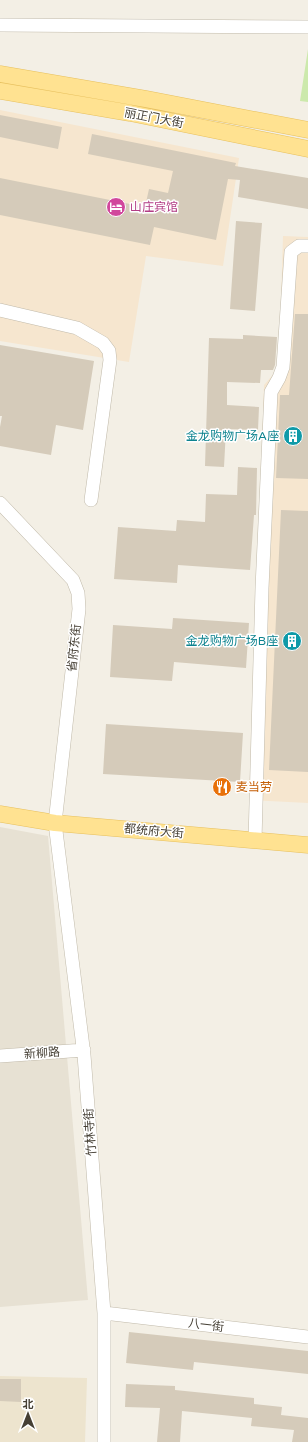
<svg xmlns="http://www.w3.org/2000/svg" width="308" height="1442" viewBox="0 0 308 1442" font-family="'Varela Round','Noto Sans SC',sans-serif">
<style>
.residential{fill:#e7e1d3}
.commercial{fill:#f6e6cf}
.education{fill:#ede4ce}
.green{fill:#cce9ac}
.building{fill:#d5cbba}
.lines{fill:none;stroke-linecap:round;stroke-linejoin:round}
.minor-casing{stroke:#c1baaa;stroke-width:14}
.major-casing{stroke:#e7c05f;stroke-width:17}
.minor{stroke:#fff;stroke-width:13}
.major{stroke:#ffe291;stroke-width:16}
.labels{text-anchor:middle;stroke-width:3;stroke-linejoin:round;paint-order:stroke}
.street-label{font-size:12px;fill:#453f34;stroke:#fff}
.hotel-label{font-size:12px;fill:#b23c85;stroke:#fff;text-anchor:start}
.culture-label{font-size:12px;fill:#0d838f;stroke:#fff;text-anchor:end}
.food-label{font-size:12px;fill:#c56008;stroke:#fff;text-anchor:start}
</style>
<rect width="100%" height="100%" fill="#f3efe5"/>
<path class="residential" d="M0,827L48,836L88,1300L0,1307Z"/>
<path class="commercial" d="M0,110L239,158L223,266L146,256L129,362L0,341Z
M283,236L308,237V803L249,800L260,518L264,385L279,368Z"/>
<path class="education" d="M0,1376L87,1378L85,1442H0Z"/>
<path class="green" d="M308,49V102L300,101Z"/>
<path class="building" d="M0,115L62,127L58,149L0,137Z
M92,134L236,163L235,166L308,178V209L238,197L240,180L228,179L216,240L154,227L150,245L0,215V178L145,207L149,189L168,193L173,171L88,154Z
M236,221L262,223L255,311L230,309Z
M295,314H308V479L276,478L280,395H289Z
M243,335L277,337L275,365L273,370H261L260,383L227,382V405L259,407L258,430L226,429L224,467L205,466L209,338L243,339Z
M0,345L94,361L83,430L56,425L51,455L0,446V427L2,416H0Z
M238,467L257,468L256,515H254L250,570L178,565L177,583L114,579L118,527L176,531L177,520L205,522L206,494L237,495Z
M281,510L308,511V772L269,770Z
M173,618L249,623L246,668L174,662L172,681L110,677L113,625L172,629Z
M106,724L243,733L240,782L103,774Z
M129,1332L308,1351V1374L194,1362L193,1370L126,1363Z
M0,1379H21V1402L0,1401Z
M126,1384L175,1386V1390L254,1398V1404L282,1407L281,1415L308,1418V1442H292L294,1430L251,1426L252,1418L182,1411L180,1442H157L160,1408L125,1407Z"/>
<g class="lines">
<g class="minor-casing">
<path id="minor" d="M0,25L308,27
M0,310L77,328L103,343L109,351L110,360L91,500
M0,503L73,580L78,593L79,609L55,823L84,1055L104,1313V1442
M255,840L262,588L271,392L279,378L283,367L291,252L299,246H308
M0,1056L84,1050
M104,1313L308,1337"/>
</g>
<g class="major-casing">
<path id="major" d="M0,74L146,99L308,130
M0,91L130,113L308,149
M0,814L55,823L308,845"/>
</g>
<use href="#minor" class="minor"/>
<use href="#major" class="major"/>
</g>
<defs>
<g id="hotel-disc" transform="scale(1)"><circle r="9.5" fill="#d1479c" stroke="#fff"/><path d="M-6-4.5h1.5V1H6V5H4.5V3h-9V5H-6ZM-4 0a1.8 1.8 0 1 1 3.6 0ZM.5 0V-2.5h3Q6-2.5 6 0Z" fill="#fff"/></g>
<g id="building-disc" transform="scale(1)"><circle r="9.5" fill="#0f9aa8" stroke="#fff"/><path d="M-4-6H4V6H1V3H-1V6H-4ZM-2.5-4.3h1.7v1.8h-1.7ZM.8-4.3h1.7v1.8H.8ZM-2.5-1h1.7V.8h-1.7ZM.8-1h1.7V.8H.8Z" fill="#fff"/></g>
<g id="restaurant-disc" transform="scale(1)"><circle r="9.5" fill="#e8710a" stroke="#fff"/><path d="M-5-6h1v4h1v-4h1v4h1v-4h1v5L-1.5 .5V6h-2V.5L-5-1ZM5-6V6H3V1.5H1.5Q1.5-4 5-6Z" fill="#fff"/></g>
</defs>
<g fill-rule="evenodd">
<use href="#hotel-disc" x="116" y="207"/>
<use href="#building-disc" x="293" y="436"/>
<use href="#building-disc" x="292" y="641"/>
<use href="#restaurant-disc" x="222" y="787"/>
</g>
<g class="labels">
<g class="street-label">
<text transform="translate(154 118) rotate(11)" y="4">丽正门大街</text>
<text transform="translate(74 648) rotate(-84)" y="4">省府东街</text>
<text transform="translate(154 831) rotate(5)" y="4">都统府大街</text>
<text transform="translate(42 1053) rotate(-4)" y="4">新柳路</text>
<text transform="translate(90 1132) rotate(-94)" y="4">竹林寺街</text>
<text transform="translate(206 1325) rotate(7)" y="4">八一街</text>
</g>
<g class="hotel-label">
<text x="130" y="211">山庄宾馆</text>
</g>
<g class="culture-label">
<text x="279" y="440">金龙购物广场A座</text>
<text x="278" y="645">金龙购物广场B座</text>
</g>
<g class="food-label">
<text x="236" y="791">麦当劳</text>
</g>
</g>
<g transform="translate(28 1414)" stroke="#ffffff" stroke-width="3" paint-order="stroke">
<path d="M0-3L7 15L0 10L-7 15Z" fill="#453f34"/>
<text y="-6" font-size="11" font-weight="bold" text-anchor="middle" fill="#453f34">北</text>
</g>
</svg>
